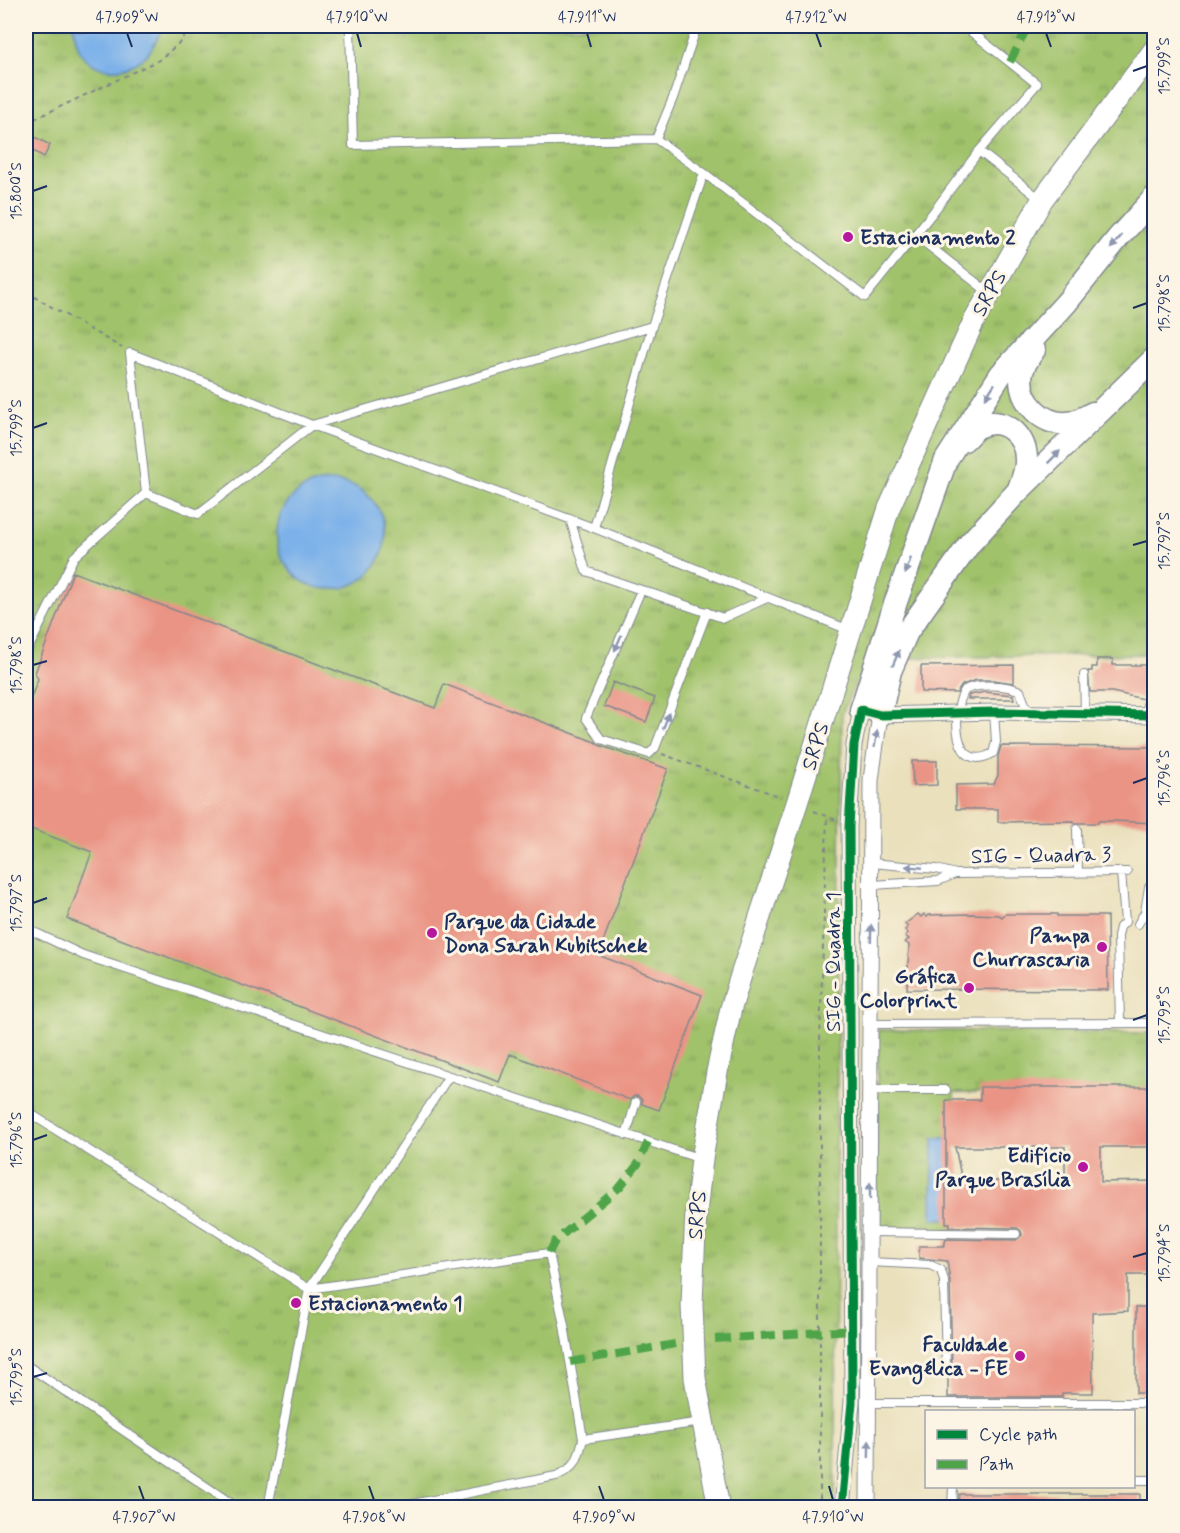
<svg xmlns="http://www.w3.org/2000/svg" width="1180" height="1533" viewBox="0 0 1180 1533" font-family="Mynerve,sans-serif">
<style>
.park{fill:url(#park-tufts);stroke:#5e7864;stroke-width:1.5}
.water{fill:#7bb1e9;stroke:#4b70a4;stroke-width:1.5}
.building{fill:#ea9485;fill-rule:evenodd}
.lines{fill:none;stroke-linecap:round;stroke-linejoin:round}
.lane-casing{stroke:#82888d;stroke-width:10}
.street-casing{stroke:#82888d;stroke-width:17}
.secondary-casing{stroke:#82888d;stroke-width:23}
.primary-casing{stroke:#82888d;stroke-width:25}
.path{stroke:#82888d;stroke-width:2;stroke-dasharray:4.5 4.5;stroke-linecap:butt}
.lane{stroke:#fff;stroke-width:8}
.street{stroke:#fff;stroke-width:15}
.secondary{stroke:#fff;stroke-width:21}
.primary{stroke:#fff;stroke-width:22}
.quiet{stroke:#4fa44a;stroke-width:8;stroke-dasharray:15 8;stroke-linecap:butt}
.cycleway-casing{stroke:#fcf5e5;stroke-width:13}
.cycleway{stroke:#00873e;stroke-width:9}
.oneway{fill:#8d97ae}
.ticks{fill:none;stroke:#1b2f5e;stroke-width:2}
.poi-dot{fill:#b5179e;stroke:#fcf5e5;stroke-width:2}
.labels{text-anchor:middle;stroke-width:6;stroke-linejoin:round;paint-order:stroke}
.poi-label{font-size:21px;font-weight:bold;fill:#1b2f5e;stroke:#fcf5e5;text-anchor:end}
.street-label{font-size:21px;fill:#1b2f5e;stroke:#fcf5e5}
.neatline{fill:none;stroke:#1b2f5e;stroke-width:2}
.ticks-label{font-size:15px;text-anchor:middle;fill:#1b2f5e}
</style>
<defs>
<pattern id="park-tufts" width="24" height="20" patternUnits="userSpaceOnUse" patternTransform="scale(1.5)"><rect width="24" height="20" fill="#a0c26b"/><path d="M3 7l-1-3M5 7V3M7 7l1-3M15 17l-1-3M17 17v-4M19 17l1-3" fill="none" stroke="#829e5b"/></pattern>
</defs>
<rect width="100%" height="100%" fill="#fcf5e5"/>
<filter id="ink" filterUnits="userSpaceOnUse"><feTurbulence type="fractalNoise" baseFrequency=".0167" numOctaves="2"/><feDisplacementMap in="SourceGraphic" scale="12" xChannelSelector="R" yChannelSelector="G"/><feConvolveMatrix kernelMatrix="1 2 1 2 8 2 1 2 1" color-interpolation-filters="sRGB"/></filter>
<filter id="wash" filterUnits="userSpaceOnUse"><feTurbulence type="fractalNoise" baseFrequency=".008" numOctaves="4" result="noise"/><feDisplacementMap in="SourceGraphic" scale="24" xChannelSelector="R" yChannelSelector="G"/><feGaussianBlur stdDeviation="1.35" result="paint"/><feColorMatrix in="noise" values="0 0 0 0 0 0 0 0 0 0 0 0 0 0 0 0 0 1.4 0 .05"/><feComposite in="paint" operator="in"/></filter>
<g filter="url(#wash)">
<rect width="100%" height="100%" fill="#eae0bc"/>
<path class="park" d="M26,26H1154V654L901,658L862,672L851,693L842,714L836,1152L835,1507H26Z
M878,1030L1154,1033V1095L954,1093L952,1231L875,1230Z"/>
<path class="water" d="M73,26H163C159,34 155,44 150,51C134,73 97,77 81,53C76,45 75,34 73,26Z
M277 535a54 54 0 1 1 108 0a54 54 0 1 1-108 0Z
M933,1138H952L951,1219H932Z"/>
<g id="blocks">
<path class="building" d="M31,135L50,145L44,157L26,147Z
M73,572L435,708L444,684L595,742L599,745L668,769L598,955L702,995L659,1110L642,1104V1100L638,1096H634L630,1100L510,1054L499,1082L67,919L92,852L26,827V711L38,679L35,673Z
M1097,659H1113V665H1155V685L1149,687L1143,699L1112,692H1090L1088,671H1092V667H1097Z
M1014,665V683L993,680H976L962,685L957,693L921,692V666Z
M613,682L655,698L646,722L604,706Z
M985,692L1013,695L1014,699H968L969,695Z
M1001,746L1155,747V823L1113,821H1098V823H1074V821L998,822V809H956V785L994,784L998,775V757Z
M912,761H937V785L913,786Z
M918,914L921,917L924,914L927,917L929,915L972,914L999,915L1002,917L1005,914H1057V916H1107L1108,990L907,989L909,945L905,942L909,939L905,936L908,933L905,930L908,927L905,924Z
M980,1087H1155V1147H1101V1182L1155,1181V1275H1128V1311L1092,1313L1093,1393H1062V1397H948V1376L952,1370L950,1281L947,1261L919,1258V1246H944L946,1239L1016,1240L1022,1235L1021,1231L1017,1228L949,1227L950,1223H946V1100H980ZM955,1147H1065V1181H962Z
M1136,1307H1155V1393H1136Z
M959,1494H1140V1508H958Z"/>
</g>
</g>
<g filter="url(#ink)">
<use href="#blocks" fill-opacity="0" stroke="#82888d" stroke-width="1.5"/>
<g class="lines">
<g class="lane-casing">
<path id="lane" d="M350,26L353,145L656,139L704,173L865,297L934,211L979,151L1037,84L964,26
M656,139L673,98L697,26
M979,151L1040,199
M704,173L652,326L594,528L849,630
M915,235L988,292
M146,493L130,353L312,425L594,528
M146,493L198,514L312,425L652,326
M570,519L586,571L723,618L767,598
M641,590L586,718L601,739L649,754L655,748L707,612
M26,653L74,557L146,493
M1084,675L1085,713
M994,712L996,742L993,753C953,776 951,711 965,690C977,683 1008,685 1020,691L1028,712
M1145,714L1148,701L1154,691
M1077,829L1078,873
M872,863L936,869L956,874L1127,872
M872,885L938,881L955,874
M26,922L32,931L83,955L701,1159
M1138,924L1145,912L1149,887
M1120,1023L1118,936L1120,927L1125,922L1121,872
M870,1024L1154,1023
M870,1090H946
M26,1111L309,1289L549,1253L564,1325L583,1439C578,1459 577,1467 556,1476L392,1508
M626,1135L636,1102
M870,1232L1016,1234
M869,1262L930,1265L941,1270L944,1281L946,1370
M26,1365L238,1508
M870,1403H1154
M583,1439L702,1422
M1134,1480H1154
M268,1508L309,1289L449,1076
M952,1508L953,1486"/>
</g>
<g class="street-casing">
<path id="street" d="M842,1508L852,1402L849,827L854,745L861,710L880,715L994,712L1154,715
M868,1508L871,780L880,715"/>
</g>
<g class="secondary-casing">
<path id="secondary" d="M719,1508L695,1378L692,1305L694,1254L696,1213L702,1159L717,1072L731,1008L742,972L797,803L889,508L973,323L1042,200L1154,50"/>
</g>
<g class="primary-casing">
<path id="primary" d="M1034,350C1028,358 1021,368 1021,379C1021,403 1043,425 1067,423C1076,423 1085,417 1093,413
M964,440C968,436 973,430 978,427C1002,414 1026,435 1026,459C1027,470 1022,480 1018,491
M861,710L892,613L946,460L1001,374L1067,302L1118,238L1154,198
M880,715L890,671L907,632L970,543L1017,492L1154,359"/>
</g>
<path class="path" d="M26,123L161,59L180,42L190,26
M26,292L122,348
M662,754L781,797
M814,811L836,820
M820,1508V1042L827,816"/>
<use href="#lane" class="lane"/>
<use href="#street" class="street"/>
<use href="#secondary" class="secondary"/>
<use href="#primary" class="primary"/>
<path class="quiet" d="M1010,62L1028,26
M549,1253L555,1241L620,1187L638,1164L648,1142
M715,1339L852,1330
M570,1362L675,1344"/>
<g class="cycleway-casing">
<path id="cycleway" d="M842,1508L852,1402L849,827L854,745L861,710L880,715L994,712L1154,715"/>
</g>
<use href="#cycleway" class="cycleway"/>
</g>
<defs><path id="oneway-solid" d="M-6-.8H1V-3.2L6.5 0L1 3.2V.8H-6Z" transform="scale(1.5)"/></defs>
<g class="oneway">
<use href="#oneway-solid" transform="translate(1116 242) rotate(130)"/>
<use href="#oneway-solid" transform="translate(990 391) rotate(123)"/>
<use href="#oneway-solid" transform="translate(1054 457) rotate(-45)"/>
<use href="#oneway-solid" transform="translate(908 566) rotate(109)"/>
<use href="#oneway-solid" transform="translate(618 643) rotate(113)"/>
<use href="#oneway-solid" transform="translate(896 658) rotate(-67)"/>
<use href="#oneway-solid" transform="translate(666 721) rotate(-69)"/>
<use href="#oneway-solid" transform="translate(876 739) rotate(-80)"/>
<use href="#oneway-solid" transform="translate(914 867) rotate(-175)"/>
<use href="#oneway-solid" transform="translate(871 933) rotate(-89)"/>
<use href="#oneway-solid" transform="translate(870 1191) rotate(-90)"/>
<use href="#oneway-solid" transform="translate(869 1449) rotate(-89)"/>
</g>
</g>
<path class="ticks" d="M127,33L132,47M357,33L361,47M587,33L591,47M816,33L821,47M1046,33L1051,47M1133,71L1147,66M33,191L47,186M1133,308L1147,303M33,428L47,423M1133,545L1147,541M33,665L47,661M1133,783L1147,778M33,903L47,898M1133,1020L1147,1015M33,1140L47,1135M1133,1257L1147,1253M33,1377L47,1373M139,1486L144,1500M369,1486L374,1500M599,1486L604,1500M829,1486L833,1500"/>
<g class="poi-dot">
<circle cx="848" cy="237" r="6"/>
<circle cx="432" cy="933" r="6"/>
<circle cx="1102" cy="947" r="6"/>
<circle cx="969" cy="988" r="6"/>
<circle cx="1083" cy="1167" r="6"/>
<circle cx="296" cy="1303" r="6"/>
<circle cx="1020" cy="1356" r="6"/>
</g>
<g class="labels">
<g class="poi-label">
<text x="860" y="244" text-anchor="start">Estacionamento 2</text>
<text x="444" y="928" text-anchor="start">Parque da Cidade<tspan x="444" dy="24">Dona Sarah Kubitschek</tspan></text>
<text x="1090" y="942">Pampa<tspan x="1090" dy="24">Churrascaria</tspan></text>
<text x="957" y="983">Gráfica<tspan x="957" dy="24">Colorprint</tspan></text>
<text x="1071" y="1162">Edifício<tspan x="1071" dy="24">Parque Brasília</tspan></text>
<text x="308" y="1310" text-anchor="start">Estacionamento 1</text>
<text x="1008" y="1351">Faculdade<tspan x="1008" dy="24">Evangélica - FE</tspan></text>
</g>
<g class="street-label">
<text transform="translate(989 293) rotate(-61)" y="7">SRPS</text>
<text transform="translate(815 746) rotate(-73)" y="7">SRPS</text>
<text transform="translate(1041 855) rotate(-1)" y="7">SIG - Quadra 3</text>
<text transform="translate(833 962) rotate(-90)" y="7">SIG - Quadra 1</text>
<text transform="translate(697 1215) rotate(-85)" y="7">SRPS</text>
</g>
</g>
<rect width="1180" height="1533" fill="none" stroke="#fcf5e5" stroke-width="66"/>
<rect x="925" y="1410" width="210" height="78" fill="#fcf5e5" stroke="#a2a6af" stroke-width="1.5"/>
<rect x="937" y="1430" width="30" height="9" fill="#00873e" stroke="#a2a6af" stroke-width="1.5"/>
<text x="979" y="1440" font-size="18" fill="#1b2f5e">Cycle path</text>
<rect x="937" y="1460" width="30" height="9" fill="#4fa44a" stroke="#a2a6af" stroke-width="1.5"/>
<text x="979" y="1470" font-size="18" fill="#1b2f5e">Path</text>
<rect x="33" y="33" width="1114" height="1467" class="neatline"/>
<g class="ticks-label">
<text x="127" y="22">47.909°W</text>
<text x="357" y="22">47.910°W</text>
<text x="587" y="22">47.911°W</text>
<text x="816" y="22">47.912°W</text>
<text x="1046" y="22">47.913°W</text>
<text transform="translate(1164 66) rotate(-90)" y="5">15.799°S</text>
<text transform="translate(16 191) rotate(-90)" y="5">15.800°S</text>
<text transform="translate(1164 303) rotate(-90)" y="5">15.798°S</text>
<text transform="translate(16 428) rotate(-90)" y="5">15.799°S</text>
<text transform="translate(1164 541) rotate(-90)" y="5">15.797°S</text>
<text transform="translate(16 665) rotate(-90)" y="5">15.798°S</text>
<text transform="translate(1164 778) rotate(-90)" y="5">15.796°S</text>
<text transform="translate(16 903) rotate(-90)" y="5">15.797°S</text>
<text transform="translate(1164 1015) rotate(-90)" y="5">15.795°S</text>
<text transform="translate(16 1140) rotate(-90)" y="5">15.796°S</text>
<text transform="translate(1164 1253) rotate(-90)" y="5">15.794°S</text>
<text transform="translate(16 1377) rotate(-90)" y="5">15.795°S</text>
<text x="144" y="1522">47.907°W</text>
<text x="374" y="1522">47.908°W</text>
<text x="604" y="1522">47.909°W</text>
<text x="833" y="1522">47.910°W</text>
</g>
</svg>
